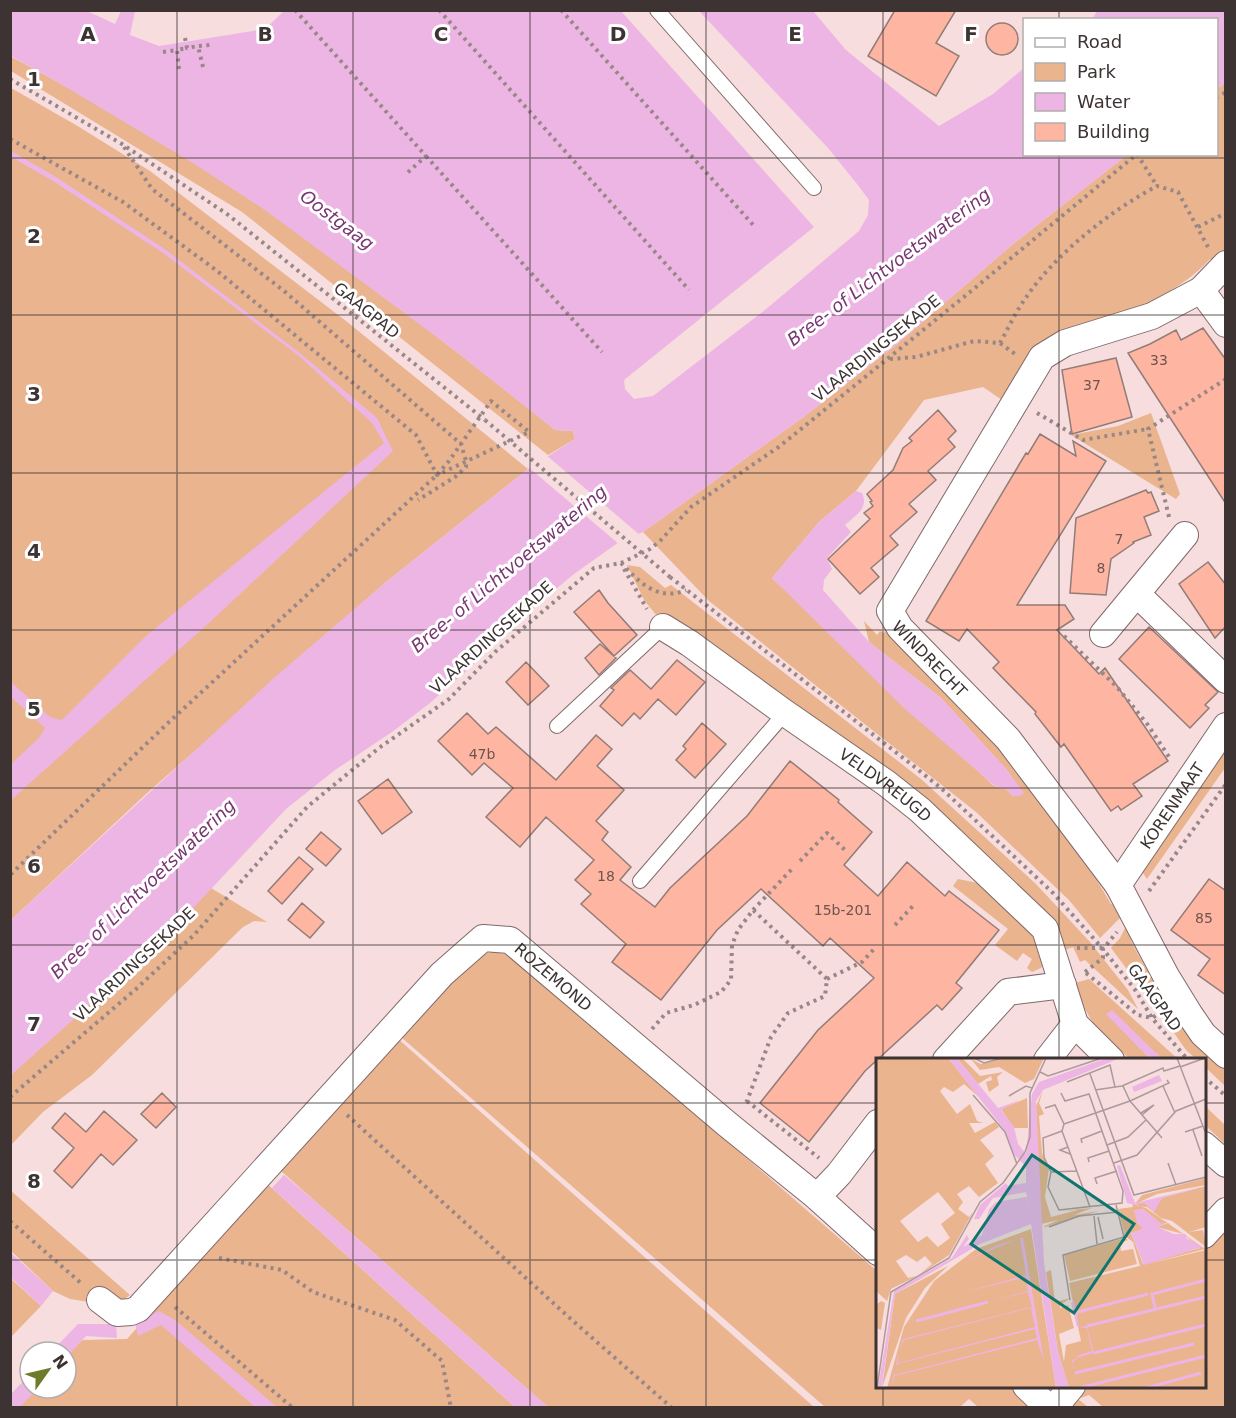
<svg xmlns="http://www.w3.org/2000/svg" width="1236" height="1418" viewBox="0 0 1236 1418" font-family="'DejaVu Sans',sans-serif">
<style>
.green{fill:#eab48e}
.water{fill:#edb5e4}
.pier{fill:#f7ddde}
.building{fill:#feb5a2;stroke:#927c76;stroke-width:1.5}
.lines{fill:none;stroke-linecap:round;stroke-linejoin:round}
.lane-casing{stroke:#816a6b;stroke-width:16}
.street-casing{stroke:#816a6b;stroke-width:28}
.path{stroke:#998788;stroke-width:4;stroke-dasharray:3 4.5;stroke-linecap:butt}
.lane{stroke:#fff;stroke-width:14}
.street{stroke:#fff;stroke-width:26}
.path-bridge{stroke:#998788;stroke-width:4;stroke-dasharray:3 4.5;stroke-linecap:butt}
.grid{fill:none;stroke:#3d3333;stroke-width:1.5;stroke-opacity:0.55}
.labels{text-anchor:middle;stroke-width:6;stroke-linejoin:round;paint-order:stroke}
.number-label{font-size:14px;fill:#6d544f}
.street-label{font-size:16px;fill:#3d3333;stroke:#fff}
.water-label{font-size:18px;font-style:italic;fill:#783771;stroke:#fff}
.inset-river{fill:none;stroke:#edb5e4;stroke-width:3}
.inset-road{fill:none;stroke:#ad999a;stroke-width:1.5}
.view{fill:#0f766e;fill-opacity:0.15;stroke:#0f766e;stroke-width:3}
.inset-edge{fill:none;stroke:#3d3333;stroke-width:3}
.grid-label{font-size:20px;text-anchor:middle;font-weight:bold;fill:#3d3333;stroke:#fff;stroke-width:6;stroke-linejoin:round;paint-order:stroke}
</style>
<rect width="100%" height="100%" fill="#f7ddde"/>
<path class="green" d="M10,56C96,102 187,154 267,211C365,280 461,354 555,430L573,431L575,439L548,455L242,212L11,71Z
M1225,83L1224,252L1213,262L1210,259C1183,290 1128,315 1088,328C1076,332 1059,330 1048,338C1028,352 1015,379 1002,400L983,387L924,400L856,491L819,522L772,578L994,786L1006,789L1013,796L1023,793L1006,769L941,698L869,642L864,621L877,635L880,631L884,633L888,629L996,738L1095,877L1111,904L1119,906L1125,916L1120,918L1100,938L1069,900L976,812L709,601L643,532L805,416L897,344L1013,244L1127,155L1216,154L1217,89Z
M11,88L76,125L150,171L346,321L528,469L386,582L145,795L11,920Z
M1151,413L1180,494L1176,499L1071,435L1118,426Z
M627,565L640,567L665,588L671,585L921,779L1036,884L1090,942L1128,990L1138,1009L1085,960L1080,962L1073,947L1065,950L1050,919L662,622L644,600Z
M1225,740V768L1147,879L1141,870Z
M958,879L978,883L1034,933L1044,962L1041,968L1032,972L1027,968L1032,959L1023,953L1017,961L995,945L1008,929L953,886Z
M211,888L267,922L254,921L243,927L92,1075L43,1112L11,1145L10,1075L167,936Z
M1128,922L1133,930L1131,941L1161,996L1171,1000L1156,1008L1111,948L1120,938Z
M492,952L512,955L877,1271L878,1386L1010,1387L1035,1407H978L969,1399L960,1407H825L401,1037L473,957Z
M1089,979L1178,1059H1163L1107,1014L1151,1059H1130L1097,1030L1085,1009L1075,983Z
M1175,1007L1225,1066V1086L1205,1067L1204,1060L1196,1059L1186,1050L1162,1016Z
M396,1037L814,1407H548L281,1171Z
M1205,1106L1225,1125V1144L1205,1125Z
M264,1181L515,1407L13,1408L30,1388H66V1353L83,1340L127,1339L195,1263Z
M10,1190L130,1295L115,1306L70,1299L53,1291L11,1251Z
M1225,1223V1407H1103L1089,1395L1078,1399L1088,1407L1069,1408L1079,1387L1204,1386L1205,1247Z
M10,1278L41,1306L11,1337H10Z"/>
<path class="water" d="M1098,10L1225,11V83L1217,89L1216,20L1092,19Z
M11,11H87L115,24L121,11H135L130,35L159,46L265,29L284,11H621L814,227L624,380L625,389L634,399L653,396L765,310L859,231L868,215L869,200L857,184L828,148L699,11H813L846,50L939,126L993,94L1024,68V154L1127,155L1013,244L897,344L805,416L643,532L619,542L574,574L514,624L470,668L430,703L392,732L335,770L286,809L167,936L11,1075V920L275,677L386,582L528,469L575,439L573,431L555,430L453,349L265,210L193,163L54,80L11,56Z
M11,151L56,177L166,250L301,354L377,418L393,451L209,623L11,800V764L39,738L45,728L11,697V682L50,717L62,720L147,635L384,443L372,423L299,356L163,253L53,181L11,157Z
M856,491L862,493C869,508 856,515 845,525L851,532L827,558L832,569L824,580L823,590L869,642L941,698L1006,769L1024,793L1020,796H1013L1006,789L995,786L905,709L772,578L819,522Z
M1112,1010L1158,1055L1163,1059H1151L1145,1054L1106,1014Z
M284,1175L316,1202L548,1407H515L272,1188Z
M10,1252L53,1291L41,1306L11,1278Z
M159,1311L175,1320L277,1407H255L161,1325L138,1336L135,1323Z
M78,1324H116L117,1338L86,1336L66,1358V1352H51Z
M30,1374V1388H38L20,1407H11V1394Z"/>
<path class="pier" d="M545,454L641,536L620,545L527,466Z"/>
<path class="building" d="M895,10H956L936,43L959,56L936,96L868,56Z
M986 39a16 16 0 1 1 32 0a16 16 0 1 1-32 0Z
M1203,328L1226,360V504L1128,353L1150,344L1176,330L1181,340Z
M1116,358L1132,417L1072,434L1062,370Z
M938,410L956,431L948,439L955,447L928,471L936,480L909,504L917,512L890,536L898,545L871,568L879,577L860,594L828,559L870,519L864,513L873,506L870,502L872,501L867,494L893,470L903,448L912,441L909,438Z
M1040,434L1076,456L1073,441L1106,461L1017,605H1065L1074,619L1057,630L1099,674L1105,668L1168,761L1133,784L1142,796L1121,810L1118,806L1111,811L1064,744L1061,747L1035,714L1036,712L993,668L999,662L967,629L959,641L926,621L1026,453L1028,454Z
M1146,490L1148,493L1151,492L1159,511L1144,517L1151,535L1133,542L1134,543L1111,559L1106,595L1070,593L1076,518Z
M1208,562L1226,585V626L1215,638L1179,584Z
M599,590L608,603L637,635L614,656L574,612Z
M1149,627L1218,692L1205,705L1209,708L1190,728L1119,659Z
M600,644L616,658L599,675L585,658Z
M677,660L705,682L676,715L658,699L640,719L634,713L622,726L600,706L614,690L611,688L630,670L651,689Z
M526,662L549,686L528,705L506,682Z
M467,713L488,734L496,727L556,780L596,735L612,749L597,766L624,790L596,821L608,832L602,840L631,867L620,880L655,907L670,888L747,816L790,761L839,800L838,802L872,832L844,865L878,896L907,862L945,896L949,891L999,930L956,983L962,988L942,1010L937,1005L865,1071L809,1142L760,1103L818,1030L874,978L830,938L823,946L761,889L717,930L661,1000L612,962L626,944L581,904L591,894L575,880L594,860L546,817L520,847L486,817L513,788L484,763L472,775L438,741Z
M702,723L726,744L695,778L676,760L686,749L683,746Z
M388,779L412,812L382,834L358,801Z
M321,832L341,849L326,866L306,849Z
M299,857L313,869L282,904L268,891Z
M1209,879L1226,891V995L1198,975L1210,959L1171,930Z
M302,903L324,922L310,938L288,920Z
M162,1093L176,1107L156,1128L141,1114Z
M104,1111L137,1140L113,1165L101,1154L72,1188L54,1171L74,1148L52,1128L65,1113L86,1132Z"/>
<g class="lines">
<g class="lane-casing">
<path id="lane" d="M657,10L814,188
M557,726L663,627
M640,881L785,713"/>
</g>
<g class="street-casing">
<g id="street">
<path id="s1" d="M1226,264L1201,290L1152,316L1065,343L1042,357L890,611L900,628L1008,739L1118,885L1166,976L1190,1015L1203,1034L1226,1055"/>
<path d="M1201,290L1226,324"/>
<path d="M1137,594L1226,680"/>
<path id="s2" d="M663,627L689,643L785,713L886,783L920,810L1045,929L1075,1024L1111,1060"/>
<path d="M1103,634L1185,535"/>
<path id="s3" d="M1118,885L1226,726"/>
<path d="M946,1060L1008,992L1063,985"/>
<path d="M1047,1060L1075,1024"/>
<path d="M1204,1145L1226,1164"/>
<path d="M817,1197L839,1174L878,1123"/>
<path d="M1204,1235L1226,1211"/>
<path id="s4" d="M100,1300L117,1313L131,1312L138,1309L442,974L483,938L510,940L727,1124L817,1197L878,1252"/>
<path d="M1026,1386L1049,1408"/>
<path d="M1054,1408L1072,1386"/>
</g>
</g>
<path class="path" d="M295,10L426,156L406,174
M439,10L689,290
M561,10L755,227
M185,38L187,48L198,46
M163,52L177,50
M203,67L198,46L211,45
M179,69L177,50L187,48
M10,79L122,144L227,214L485,420
M1216,98L1226,92
M10,139L123,202L216,270L416,435L437,475L529,432L491,401L449,461L437,475L168,723L10,875
M124,147L152,189L284,291L461,444L466,461V467L455,477L418,500
M1137,154L1157,186
M426,156L602,352
M1198,227L1226,213
M1000,343C1008,329 1015,313 1025,299C1055,254 1110,211 1157,186L1178,192L1208,247
M890,359L916,357L974,341L1000,343L1015,354
M1037,413L1083,440L1148,429
M1169,517L1148,429L1226,379
M621,563C639,582 658,602 686,590
M624,569L647,609
M670,577L911,764L942,789L1053,893L1103,949L1136,991L1152,1018L1188,1060
M1064,636L1117,687L1148,725L1171,760
M800,861L827,833L845,850
M1149,891L1226,784
M753,910L792,869
M895,925L913,906
M1077,948H1102
M1085,972L1103,958V949L1117,932
M1086,973L1138,1015L1152,1018L1161,1012
M827,979L862,962L874,949
M652,1029L666,1013L694,1005L721,992L731,980L732,945L738,930L753,910L827,979L825,996L788,1013L771,1037L747,1101L743,1105
M1204,1077L1226,1096
M10,1097L136,989L194,935L307,807L379,748L449,699L495,652L594,568L621,563L650,549L660,541L691,507L780,446L970,292L1137,154
M747,1101L819,1158
M347,1115L573,1321L672,1408
M10,1221L82,1284
M219,1258L282,1270L313,1292L395,1320L442,1361L451,1408
M175,1307L293,1408"/>
<use href="#lane" class="lane"/>
<use href="#street" class="street"/>
<path class="path-bridge" d="M485,420L670,577"/>
</g>
<path class="grid" d="M177,10V1408M353,10V1408M530,10V1408M706,10V1408M883,10V1060M1059,10V20M1059,154V1060M10,158H1226M10,315H1226M10,473H1226M10,630H1226M10,788H1226M10,945H1226M10,1103H878M1204,1103H1226M10,1260H878M1204,1260H1226M883,1386V1408M1059,1386V1408"/>
<g class="labels">
<g class="number-label">
<text x="1159" y="365">33</text>
<text x="1092" y="390">37</text>
<text x="1119" y="544">7</text>
<text x="1101" y="573">8</text>
<text x="482" y="759">47b</text>
<text x="606" y="881">18</text>
<text x="843" y="915">15b-201</text>
<text x="1204" y="923">85</text>
</g>
<g class="street-label">
<text transform="translate(367 310) rotate(39)" y="6">GAAGPAD</text>
<text transform="translate(876 348) rotate(-39)" y="6">VLAARDINGSEKADE</text>
<text transform="translate(491 637) rotate(-42)" y="6">VLAARDINGSEKADE</text>
<text dy="6" stroke="none"><textPath href="#s1" startOffset="568">WINDRECHT</textPath></text>
<text dy="6" stroke="none"><textPath href="#s2" startOffset="273">VELDVREUGD</textPath></text>
<text dy="6" stroke="none"><textPath href="#s3" startOffset="96">KORENMAAT</textPath></text>
<text transform="translate(134 964) rotate(-43)" y="6">VLAARDINGSEKADE</text>
<text dy="6" stroke="none"><textPath href="#s4" startOffset="634">ROZEMOND</textPath></text>
<text transform="translate(1155 997) rotate(54)" y="6">GAAGPAD</text>
</g>
<g class="water-label">
<text transform="translate(337 220) rotate(37)" y="6">Oostgaag</text>
<text transform="translate(889 267) rotate(-37)" y="6">Bree- of Lichtvoetswatering</text>
<text transform="translate(509 569) rotate(-40)" y="6">Bree- of Lichtvoetswatering</text>
<text transform="translate(143 889) rotate(-44)" y="6">Bree- of Lichtvoetswatering</text>
</g>
</g>
<g transform="translate(876 1058)">
<rect width="330" height="330" fill="#f7ddde"/>
<path d="M0,0H72L103,39L88,26L77,34L68,29L64,33L81,56L94,46L101,63L107,65H93L99,75L119,64L123,69L104,82L118,98L109,106L122,125L103,139L93,128L81,136L87,144L82,151L93,159L97,154L73,197L43,217L56,206L49,198L41,204L30,197L20,203L32,220L41,218L15,231L11,243L0,233ZM62,134L79,155L65,166L74,180L62,189L51,178L42,184L24,163ZM81,0H86L104,18L127,14L121,19L123,27L113,34L110,24L116,22L115,18L102,26ZM129,0H168L158,21L149,25L123,9L104,12L95,1L105,6ZM167,32L163,45L168,56L163,58L166,95L173,110L169,139L175,159L202,152L184,153L216,150L198,157L223,153L170,169H167L182,162L165,166L160,48ZM151,40L152,70H138L125,51ZM330,120V127L281,136L259,146L266,137ZM330,128V169L313,174L327,172L330,189L296,163L285,160L271,149L261,148L257,145H269L277,153L286,140ZM256,146L242,150L256,146L270,150L329,191L264,208L257,184L249,178L242,151L257,149ZM267,151L285,166L293,165L281,169L307,176L324,190L267,206L255,175L267,171L258,153ZM155,171L180,330H11L28,269L58,223L100,191ZM249,180L252,182L244,185L245,193L257,191L261,206L194,223L188,197ZM330,192V330H193L182,294L170,214L175,212L179,244L195,240L184,247V250L192,247L198,270L183,276L188,304L190,287L205,283L193,225ZM72,208L49,230L30,260L6,330L19,236ZM5,243L9,245L5,272L0,270V247Z" fill="#eab48e" fill-rule="evenodd"/>
<path d="M72,0H81L122,50L144,42L125,52L138,69L142,86L150,96L156,36L163,24L231,0H244L167,32L160,43L168,205L182,294L193,330H180L155,166L104,186L19,236L6,327L2,330L18,233L76,200L91,177L93,181L87,189L106,177L113,151L120,144L151,139L156,159L150,134L117,140L103,161H98L104,147L130,125L132,128L150,125V109L137,95L130,74ZM283,17L286,23L258,34L256,29ZM244,107L259,145L330,128L286,140L278,154L269,145L259,147L251,145L241,108ZM267,151L285,166L294,165L281,169L298,176H310V180L326,189L268,207L255,175L249,177L267,171L261,165L258,152ZM144,180L91,202L47,245L91,202L122,187L144,180H147L168,303L161,282L19,318L15,330L19,313V317L161,280L159,271L21,306L19,311L23,295L22,305L159,269L155,250L28,282L23,293L27,281L156,249L152,234L112,244L152,233L150,219L86,235L150,217ZM198,243L203,269L211,268L218,295L200,300L197,305L203,330L196,303L203,297L216,293L211,270L201,269L195,245Z" fill="#edb5e4"/>
<path class="inset-river" d="M279,250L276,236L330,222M198,255L272,236M40,263L112,244M211,268L330,239M218,295L330,267M199,315L318,286M203,330L330,298M270,330L325,315"/>
<path class="inset-road" d="M98,0L108,5L126,0M301,0L330,76M304,9L329,0M164,14L172,18L226,0M214,16L258,137L330,119M191,24L234,7L239,29M247,28L254,43L286,80M287,28L299,55M219,32L246,28L287,10L288,13L304,8M185,35L189,43L213,36L247,133L246,145L183,152L172,129L175,114L168,99L167,80L186,73M97,37L129,74L141,106M133,38L150,28L156,30M169,50L179,47L188,66M265,55L278,47L266,57M188,66L254,43L293,25L291,22M188,66L186,73L214,149M317,72L326,98M309,74L327,68M206,85L205,81L226,73M231,87L252,79L270,62M192,89L184,92L194,96M213,104L212,100L233,93M238,105L261,97L300,53L330,41M292,105L300,127M175,114L201,113M221,126L219,120L241,113M218,158L221,186M222,159L227,181M173,169L203,158L242,154M194,242L187,197L248,179L240,147M1,330L15,234L73,200L104,144L127,125L149,94L154,79V35L170,0"/>
<path class="view" d="M156,97L258,166L198,255L95,186Z"/>
<rect width="330" height="330" class="inset-edge"/>
</g>
<g class="grid-label">
<text x="88" y="41">A</text>
<text x="265" y="41">B</text>
<text x="441" y="41">C</text>
<text x="618" y="41">D</text>
<text x="795" y="41">E</text>
<text x="971" y="41">F</text>
<text x="34" y="86">1</text>
<text x="34" y="243">2</text>
<text x="34" y="401">3</text>
<text x="34" y="558">4</text>
<text x="34" y="716">5</text>
<text x="34" y="873">6</text>
<text x="34" y="1031">7</text>
<text x="34" y="1188">8</text>
</g>
<rect width="1236" height="1418" fill="none" stroke="#3d3333" stroke-width="24"/>
<rect x="1023" y="18" width="195" height="138" fill="#ffffff" stroke="#b1adad" stroke-width="1.5"/>
<rect x="1035" y="38" width="30" height="9" fill="#ffffff" stroke="#b1adad" stroke-width="1.5"/>
<text x="1077" y="48" font-size="18" fill="#3d3333">Road</text>
<rect x="1035" y="63" width="30" height="18" fill="#eab48e" stroke="#b1adad" stroke-width="1.5"/>
<text x="1077" y="78" font-size="18" fill="#3d3333">Park</text>
<rect x="1035" y="93" width="30" height="18" fill="#edb5e4" stroke="#b1adad" stroke-width="1.5"/>
<text x="1077" y="108" font-size="18" fill="#3d3333">Water</text>
<rect x="1035" y="123" width="30" height="18" fill="#feb5a2" stroke="#b1adad" stroke-width="1.5"/>
<text x="1077" y="138" font-size="18" fill="#3d3333">Building</text>
<g transform="translate(48 1370) rotate(56)"><circle r="28" fill="#ffffff" stroke="#b1adad" stroke-width="1.5"/>
<path d="M0-4.5L10 22L0 15L-10 22Z" fill="#6c7c2a"/>
<text y="-9" font-size="16" font-weight="bold" text-anchor="middle" fill="#3d3333">N</text>
</g>
</svg>
